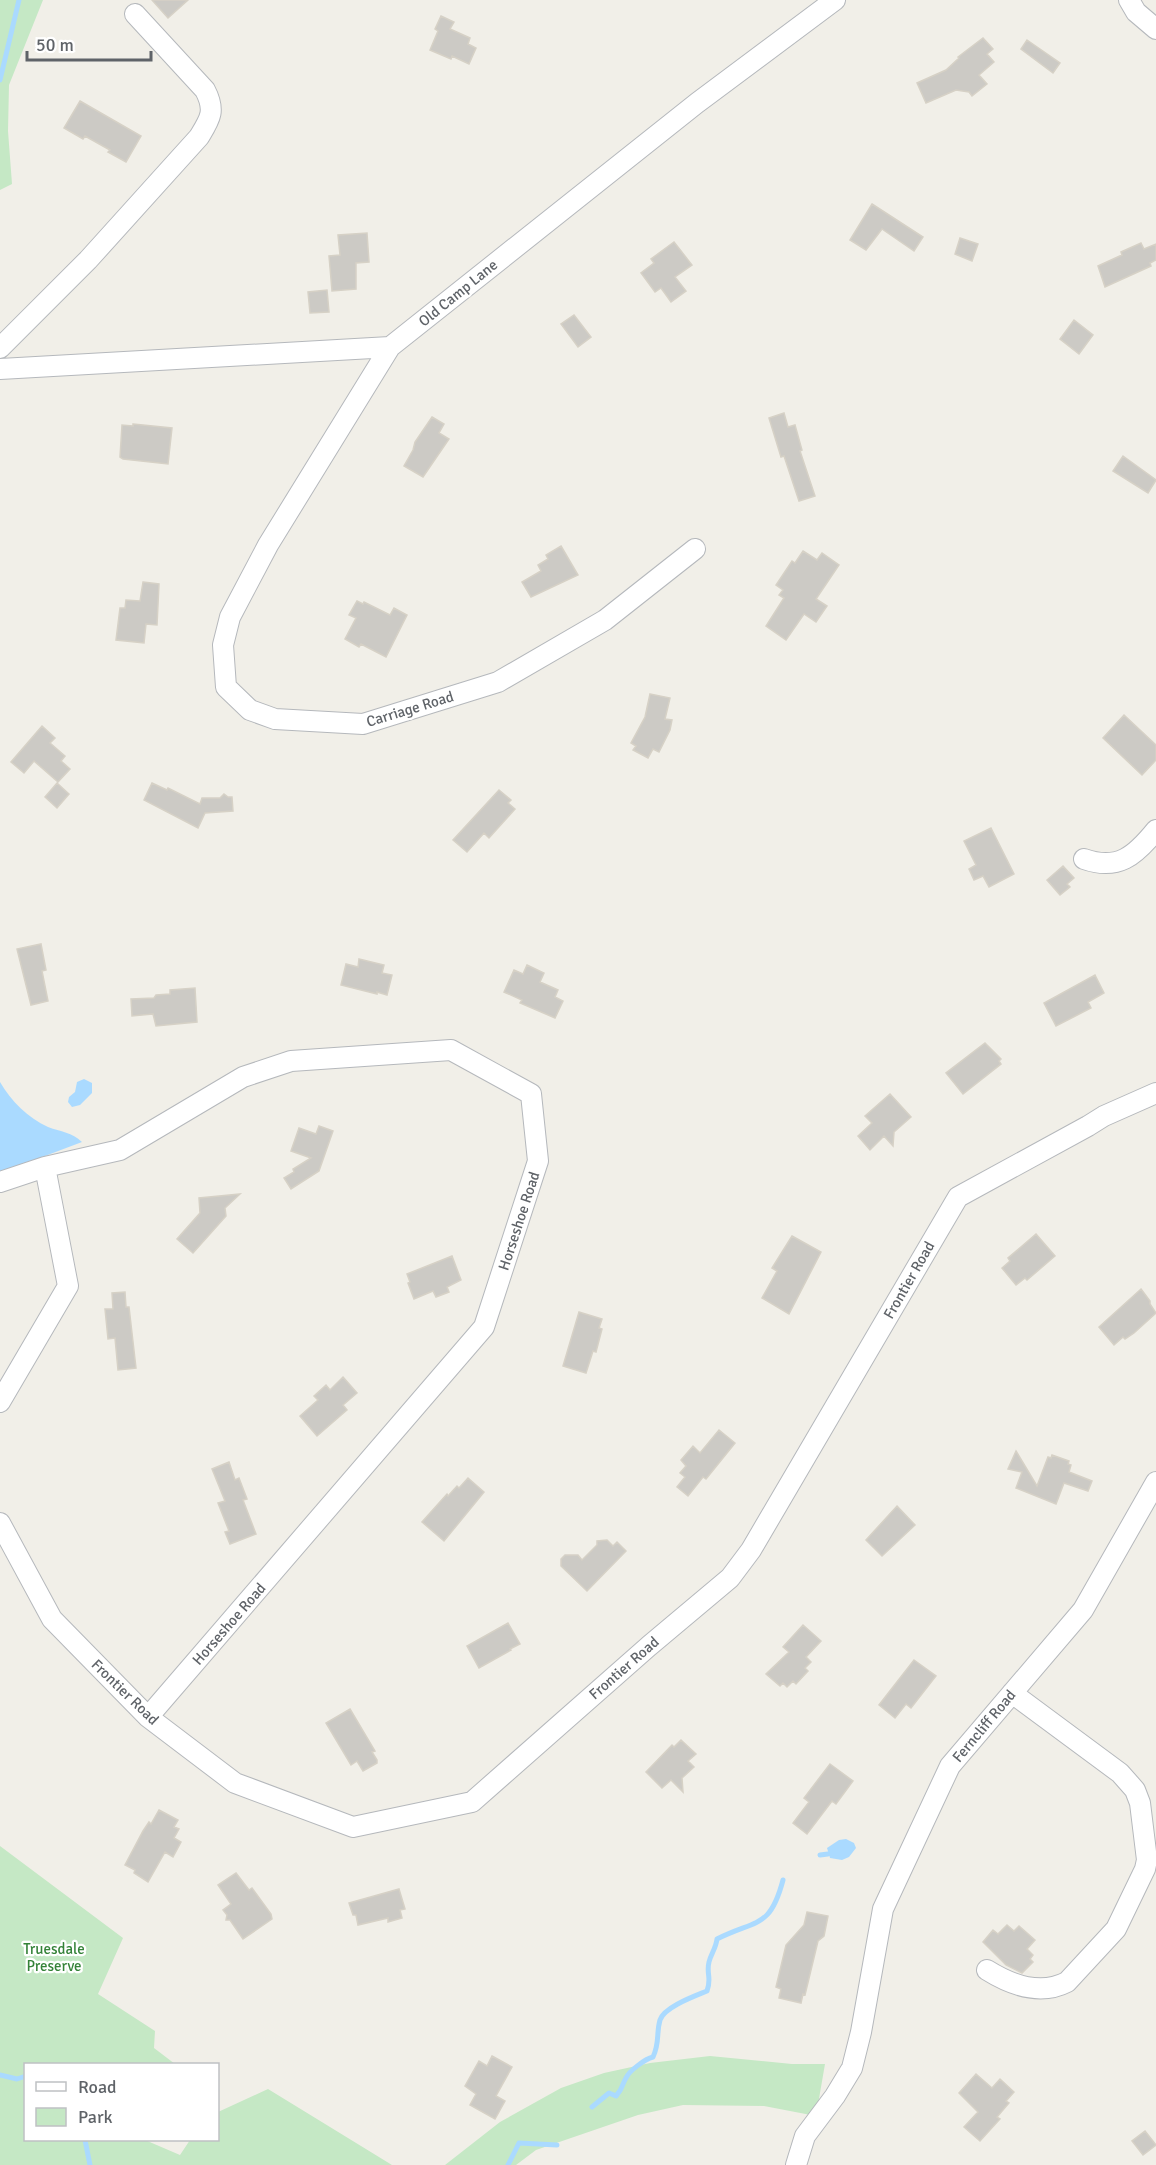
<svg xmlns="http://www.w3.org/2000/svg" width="1156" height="2165" viewBox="0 0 1156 2165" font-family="Signika,sans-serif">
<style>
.green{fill:#c5e8c5}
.water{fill:#aadaff}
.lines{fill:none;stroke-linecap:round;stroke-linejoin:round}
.stream{stroke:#aadaff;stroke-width:5}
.building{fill:#cccac5;stroke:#d6d1c6;stroke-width:1.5}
.minor-casing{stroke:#b5b8bc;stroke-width:22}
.minor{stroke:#fff;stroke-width:20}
.labels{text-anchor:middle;stroke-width:4.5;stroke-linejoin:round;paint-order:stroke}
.street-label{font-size:15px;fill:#5f6368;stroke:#fff}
.park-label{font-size:15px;fill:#348238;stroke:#fff}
</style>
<rect width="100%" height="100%" fill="#f1efe8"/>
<path class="green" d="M0,0H43L9,85L8,131L12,184L0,190Z
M0,1846L123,1938L98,1994L155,2031L154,2048L175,2064H26V2140H145L180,2155L190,2140H218V2112L268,2089L392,2165H0Z
M710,2056L792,2064H825L816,2116L764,2106L683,2105L638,2115L536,2150L516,2165H445L500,2122L561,2088L604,2073L650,2063Z"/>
<path class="water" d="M84,1079L92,1083V1093L80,1105L72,1107L68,1102L69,1097L75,1092L77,1082Z
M0,1082C11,1101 28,1118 48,1127C61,1132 72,1132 82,1142L0,1173Z
M846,1839L854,1843L856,1848L849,1857L842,1860L830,1858L827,1848L839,1840Z"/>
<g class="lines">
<path class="stream" d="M0,80L19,0
M820,1855L828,1854
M0,2075L17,2079L26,2076
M592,2107L609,2093L616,2096C624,2087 621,2086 626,2078C629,2071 645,2059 653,2057C660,2042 656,2034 660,2020C664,2007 695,1996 707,1991C712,1978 706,1974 709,1962C711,1954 716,1948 717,1939C757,1919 770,1929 783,1880
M85,2140L90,2165
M508,2165L519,2143L557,2145"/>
</g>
<path class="building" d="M152,0H188L168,18Z
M441,16L454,22L450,29L470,38L468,44L476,48L469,64L452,56L451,59L430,50L438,31L435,29Z
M983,38L993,49L987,54L994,62L979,75L987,84L972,96L969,92L956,90L926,103L917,83L946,70L959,58L958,57Z
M1027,40L1060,63L1053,73L1021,49Z
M80,101L141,136L126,162L108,152L110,150L85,136L83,139L64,128Z
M872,204L923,237L914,251L882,229L866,250L850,240Z
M367,233L369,262L356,263V289L332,291L329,256L340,255L338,235Z
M960,238L978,244L972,261L955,254Z
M674,242L692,265L675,277L686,291L671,302L661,288L655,292L641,273L654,263L651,259Z
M1141,243L1144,249L1156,244V260L1150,263L1151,266L1105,287L1098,266L1122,255L1121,252Z
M327,290L329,312L310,313L308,292Z
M574,315L591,337L578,347L561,324Z
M1074,320L1093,335L1079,354L1060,339Z
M784,413L788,427L795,425L802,450L800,451L815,496L799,501L784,456L781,457L769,418Z
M432,417L444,424L439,433L449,439L423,477L404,466L413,450L415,442Z
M133,424L172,428L168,464L123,459L120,457L122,425L133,426Z
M1123,456L1156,480L1148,493L1113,471Z
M561,546L578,575L531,597L522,582L541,571L538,565L548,559L546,555Z
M803,551L817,560L822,553L839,565L816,599L827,606L816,622L804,614L786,640L766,626L784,598L779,595L783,590L776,585L792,561L795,563Z
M143,582L159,584L157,625L146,624L144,643L116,640L120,608H125L126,600L140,601Z
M357,601L363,604L364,602L390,615L394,608L407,615L386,657L361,644L359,647L345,639L356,618L349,615Z
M650,694L670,698L665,719L672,720L670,730L659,752L653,749L648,758L633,750L636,746L631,743L645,717Z
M1124,715L1156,745V760L1142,775L1103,738Z
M42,726L55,738L50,743L65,756L61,761L70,769L58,782L34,761L24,773L11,762Z
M57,783L69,794L57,808L45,797Z
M152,783L167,790L168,788L200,804L202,798H220L224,794L228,797H232L233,811L205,813L198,828L144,800Z
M499,790L511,800L508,803L515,809L489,838L484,833L467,852L453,840Z
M991,828L1014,874L989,887L983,876L974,880L969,869L976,865L964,841Z
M1063,866L1074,878L1067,884L1070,887L1060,895L1047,880Z
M41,944L46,970L42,971L48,1001L31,1005L17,949Z
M359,959L384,965L382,973L392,975L387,995L377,992V994L341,985L346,964L358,967Z
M527,965L544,973L540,982L558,990L555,997L563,1001L555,1018L520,1003L522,1000L504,992L514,970L523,974Z
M1095,975L1104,993L1088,1002L1091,1008L1056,1026L1044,1003Z
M195,988L197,1022L156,1026L153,1014L132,1016L131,999L154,998L156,995L170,994V990Z
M985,1043L1001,1059L999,1061L1001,1064L963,1094L946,1073Z
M890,1094L911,1117L894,1132L893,1146L884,1136L870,1150L858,1136L872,1123L865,1116Z
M319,1126L333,1131L319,1171L291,1189L284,1178L294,1172L293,1169L311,1158L291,1151L299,1128L316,1134Z
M240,1194L225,1208L226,1216L193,1253L177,1239L200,1213L199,1198Z
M1036,1234L1055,1256L1027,1280L1025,1278L1016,1285L1002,1268L1010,1261L1008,1258Z
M792,1236L821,1252L789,1314L762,1298L777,1271L772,1268Z
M452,1256L461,1280L447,1287L449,1292L436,1297L433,1291L414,1299L408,1283L410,1282L407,1274Z
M1141,1289L1150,1301V1304L1156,1313L1134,1333L1125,1339L1123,1337L1114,1345L1099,1327Z
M125,1292L126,1307H129L136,1368L118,1370L115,1338L108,1339L105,1309H113L112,1293Z
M579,1312L602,1319L599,1328L602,1329L596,1352L593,1351L586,1373L563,1366Z
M343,1377L357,1393L343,1405L347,1410L317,1436L300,1416L318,1400L314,1396L326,1385L330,1390Z
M719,1430L735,1443L706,1479L703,1477L688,1496L677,1487L685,1477L680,1473L686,1466L681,1460L693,1446L700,1453Z
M1016,1451L1037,1486L1048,1457L1051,1458L1052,1455L1069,1461L1068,1464L1071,1465L1069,1472L1092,1481L1088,1491L1064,1483L1056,1504L1016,1488L1022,1472L1008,1469Z
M229,1462L235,1480L239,1478L247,1499L243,1500L256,1534L230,1544L225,1532L229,1531L218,1503L225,1501L212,1469Z
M468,1478L484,1492L444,1541L422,1522L447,1494L448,1496L457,1486L459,1488Z
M897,1506L915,1525L882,1556L866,1540Z
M607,1540L613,1546L617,1542L626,1551L587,1591L561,1566V1559L565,1555H578L582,1560L597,1545V1541Z
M508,1623L520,1644L510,1649L511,1650L479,1668L467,1646Z
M803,1625L821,1641L806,1657L811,1662L805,1668L808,1671L796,1684L793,1681L787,1687L783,1683L780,1686L766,1674L789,1652L783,1647Z
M914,1660L936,1676L911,1708L906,1704L895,1718L879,1705Z
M350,1709L375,1751L372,1752L377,1760V1763L363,1771L357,1761L351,1765L326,1723Z
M681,1740L696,1754L688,1761L694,1767L682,1778L683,1792L671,1780L662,1788L646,1772L672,1745L674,1747Z
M830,1764L853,1781L836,1804L832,1801L807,1834L793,1823L809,1802L804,1798Z
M159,1810L178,1820L174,1827L179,1829L174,1838L181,1842L173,1857L165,1852L148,1882L134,1873L135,1870L125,1865L143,1831L149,1822L151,1824Z
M236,1873L249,1890L252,1888L271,1914L272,1919L243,1939L230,1920H226L227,1915L223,1910L231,1904L218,1885Z
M399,1889L405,1909L400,1910L402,1918L388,1922V1918L358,1925L356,1915H353L349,1903Z
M807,1912L828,1916L824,1936L818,1941L805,1995L803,1994L801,2003L779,1998L781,1989L776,1987L786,1945L804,1925Z
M1007,1925L1014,1931L1019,1926L1035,1940L1027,1949L1033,1955L1030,1959L1033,1962L1022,1973L1006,1965L983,1942L993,1930L998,1934Z
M492,2056L512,2067L496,2096L505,2101L495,2119L470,2105L476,2094L465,2086L479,2061L487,2066Z
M976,2074L992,2088L1000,2079L1014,2092L1006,2101L1009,2103L997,2117L1000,2119L980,2141L964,2127L978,2112L959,2093Z
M1145,2131L1156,2145L1143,2155L1132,2141Z"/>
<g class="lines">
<g class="minor-casing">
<path id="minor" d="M1129,0L1136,12L1156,29
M390,347L268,545L230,617L223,645L226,687L250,710L275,719L363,724L498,682L605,620L695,549
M0,348L88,260L199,137C210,119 216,111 205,90L135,14
M0,369L390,347L697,103L835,0
M1084,859C1118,871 1135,856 1156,830
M0,1182L45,1167L120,1150L243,1077L291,1061L451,1050L531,1094L538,1161L484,1327L148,1717
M0,1402L68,1286L45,1167
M0,1523L52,1619L148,1717L235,1783L353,1827L472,1802L649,1646L730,1578L751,1550L958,1197L1088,1126L1104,1116L1156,1093
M987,1970C1011,1985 1040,1996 1067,1982L1116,1929L1145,1869L1147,1860L1140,1803L1135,1790L1120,1773L1012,1693
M796,2165L805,2136L835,2096L852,2068L861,2032L883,1909L950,1766L1083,1610L1156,1482"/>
</g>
<use href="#minor" class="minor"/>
</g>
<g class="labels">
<g class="street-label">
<text transform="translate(458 293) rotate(-39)" y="5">Old Camp Lane</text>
<text transform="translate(410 709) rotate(-17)" y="5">Carriage Road</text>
<text transform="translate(519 1221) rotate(-72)" y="5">Horseshoe Road</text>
<text transform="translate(909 1280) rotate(-60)" y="5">Frontier Road</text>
<text transform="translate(229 1624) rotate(-49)" y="5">Horseshoe Road</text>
<text transform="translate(624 1668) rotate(-41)" y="5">Frontier Road</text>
<text transform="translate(125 1692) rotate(44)" y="5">Frontier Road</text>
<text transform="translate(984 1726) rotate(-50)" y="5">Ferncliff Road</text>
</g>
<g class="park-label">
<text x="54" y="1954">Truesdale<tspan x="54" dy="17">Preserve</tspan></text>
</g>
</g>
<rect x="24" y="2063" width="195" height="78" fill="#ffffff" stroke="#bfc1c3" stroke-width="1.5"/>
<rect x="36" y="2082" width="30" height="9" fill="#ffffff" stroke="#bfc1c3" stroke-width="1.5"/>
<text x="78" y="2093" font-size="18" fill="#5f6368">Road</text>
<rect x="36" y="2108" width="30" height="18" fill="#c5e8c5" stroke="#bfc1c3" stroke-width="1.5"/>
<text x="78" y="2123" font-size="18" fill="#5f6368">Park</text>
<path d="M27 51v9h124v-9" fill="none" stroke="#5f6368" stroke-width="3"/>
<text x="36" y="51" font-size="18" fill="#5f6368" stroke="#ffffff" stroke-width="4.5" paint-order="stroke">50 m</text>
</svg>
